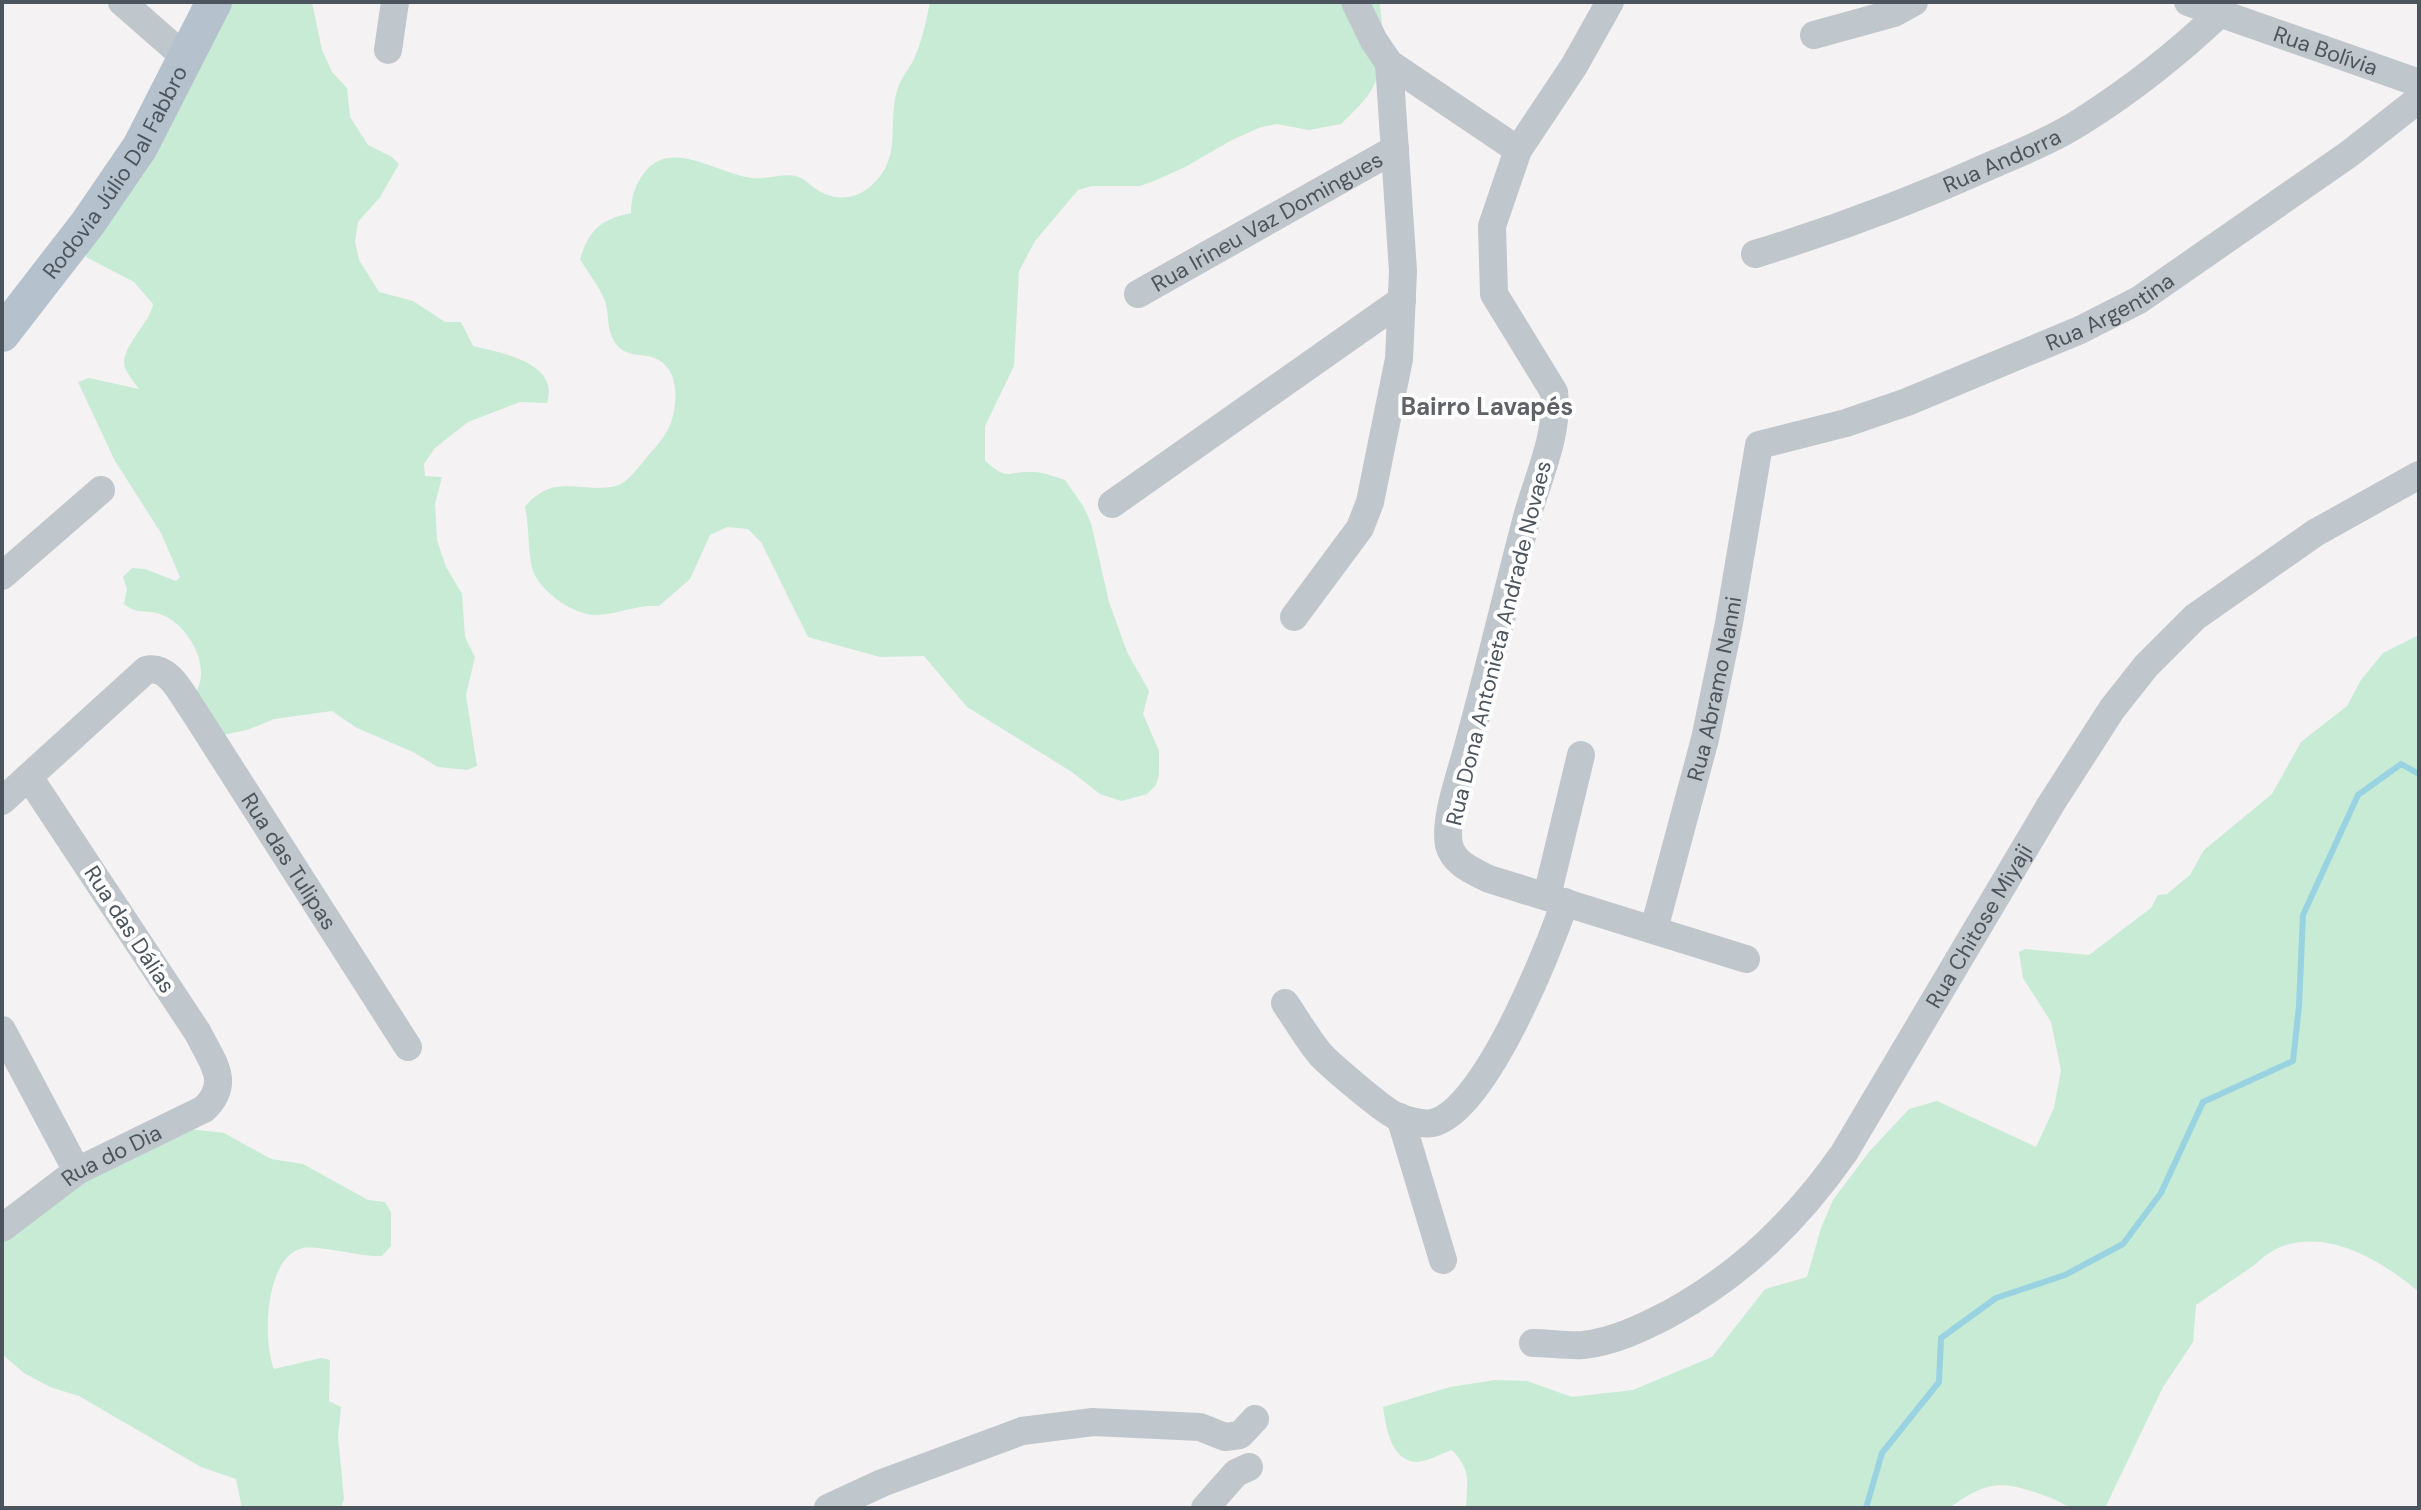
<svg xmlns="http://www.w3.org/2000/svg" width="2421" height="1510" viewBox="0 0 2421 1510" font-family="'DM Sans',sans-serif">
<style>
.green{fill:#c7ebd5}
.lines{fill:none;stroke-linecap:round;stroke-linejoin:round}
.stream{stroke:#99d3e2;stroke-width:6}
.minor{stroke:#bfc6cc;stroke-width:28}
.major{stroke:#b5c1cc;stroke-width:36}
.labels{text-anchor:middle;stroke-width:8;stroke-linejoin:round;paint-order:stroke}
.street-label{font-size:22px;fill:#4c555d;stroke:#fff}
.neighbourhood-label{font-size:24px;font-weight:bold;fill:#5f6266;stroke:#fff}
</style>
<rect width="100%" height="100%" fill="#f4f2f2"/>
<path class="green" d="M226,2H312L322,50L332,72L347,88L350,117L368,145L392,157L399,164L380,197L358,222L355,241L359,260L379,292L413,301L445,322H461L473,346C501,353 560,362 547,403L520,402L468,422L435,448L424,464L425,476L442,477L435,504L437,540L446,567L462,594L465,637L475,657L466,695L477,766L467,770L438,767L413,752L357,728L332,711L274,719L247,730L218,736L187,710C192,700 201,686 201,675C202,651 183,622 160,614C145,609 138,615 124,604L127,589L123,577L132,568L145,569L176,581L180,577L161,533L115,461L78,382L89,378L139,389C135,383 127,374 125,367C119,348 150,324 153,304L134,282L86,257L87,246Z
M930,2H1379C1384,20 1383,69 1374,85C1367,100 1353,112 1341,124L1309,130L1277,124L1261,127L1232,140L1185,167L1154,181L1140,186H1092L1078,190L1035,241L1019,271L1014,366L985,426V461C1010,482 1006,471 1033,472C1044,472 1055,477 1065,480L1083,506L1091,523L1109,602L1127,652L1149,691L1143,714L1159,751V775L1156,785L1147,794L1121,801L1100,794L1072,772L967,707L924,656L880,657L808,637L761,542L748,529L727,527L710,535L690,579L659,606C636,604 618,615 596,615C572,615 534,588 531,563C528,544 529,526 525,507C554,472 579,494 616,486C627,483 636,470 643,462C650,453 660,443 666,433C677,415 681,379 664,364C648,348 624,364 612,337C607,327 609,313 605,301C600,287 588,273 580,259C590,228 601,220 631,213C631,198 635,185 644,173C671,137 719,175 752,178C768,180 786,171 801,178C806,180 811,186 816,189C834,201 855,201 872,185C904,156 886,122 898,88C901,78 908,70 913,61C922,42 926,22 930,2Z
M2419,635V1292C2382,1261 2328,1227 2278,1248C2269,1252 2260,1260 2253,1266C2234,1279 2215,1292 2196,1305L2193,1342L2163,1387L2105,1508C2095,1508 2083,1510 2073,1508C2067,1507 2061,1502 2056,1500C2008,1482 1991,1476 1950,1508H1466C1467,1481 1472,1471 1452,1450C1442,1453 1427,1462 1416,1462C1390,1460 1386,1426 1383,1407L1450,1387L1495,1380L1527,1381L1572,1397L1633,1390L1712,1357L1765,1289L1807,1277L1821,1228L1833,1200L1869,1152L1909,1109L1937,1101L2036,1147L2054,1108L2061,1070L2051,1022L2023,978L2019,952L2025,949L2089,955L2151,908L2158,895L2167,894L2190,875L2204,850L2272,794L2301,742L2347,706L2361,680L2383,653Z
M189,1129L224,1133L271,1159L303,1164L368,1200L385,1202L391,1212V1246L382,1256C359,1257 320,1245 303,1248C265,1256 262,1340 274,1369L321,1358L330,1360L329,1401L341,1407L338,1437L344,1499L341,1508H242L236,1479L201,1467L79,1396L50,1387L24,1373L2,1354V1232L130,1147Z"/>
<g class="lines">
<path class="stream" d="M1866,1508L1882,1453L1939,1382L1941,1338L1996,1298L2065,1275L2123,1244L2161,1193L2203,1102L2293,1061L2299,1006L2303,915L2358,795L2401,764L2419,774"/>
<g class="minor">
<path d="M122,2L187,59"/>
<path d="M1355,2L1374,41L1389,63L1518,150"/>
<path d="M1610,2L1574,66L1518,150L1492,226L1494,294L1554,392C1559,437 1537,478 1526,521C1506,597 1488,674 1467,750C1460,776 1444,820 1449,845C1454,864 1473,871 1489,879L1746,959"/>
<path id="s1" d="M2188,2L2419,83"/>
<path d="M1814,35L1894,13L1914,2"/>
<path d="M388,50L395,2"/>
<path id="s2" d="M1755,254C1837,229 1917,199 1994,164C2024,151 2054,139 2082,121C2131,90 2178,53 2220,13"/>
<path id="s3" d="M1138,294L1395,149"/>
<path d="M1112,504L1402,300"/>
<path d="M2,576L101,490"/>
<path d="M1294,617L1360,528L1370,502L1399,359L1403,271L1389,63"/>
<path id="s4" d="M2,801L146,670C169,664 182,695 193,710L408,1047"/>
<path d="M1547,896L1581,755"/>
<path id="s5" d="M1654,929L1705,739L1729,623L1759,445L1846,423L1907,402L2080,330L2139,300L2349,154L2419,99"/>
<path d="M1285,1003C1296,1019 1307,1038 1320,1054C1330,1065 1384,1111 1396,1116C1405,1120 1422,1125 1432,1123C1484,1113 1548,951 1565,902"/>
<path d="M2,1030L77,1171"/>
<path d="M1400,1117L1443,1260"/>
<path id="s6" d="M2,1228L77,1171L204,1109C232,1082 212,1062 198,1033L29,777"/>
<path id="s7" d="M1533,1343C1549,1343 1567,1346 1583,1345C1613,1342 1642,1328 1669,1314C1742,1274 1797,1220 1844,1153L2051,804L2112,709L2146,666L2195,617L2315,533L2419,475"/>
<path d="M828,1508L882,1483L1022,1431L1093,1422L1200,1427L1225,1437L1240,1435L1255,1419"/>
<path d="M1205,1508L1236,1473L1249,1467"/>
</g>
<path class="major" id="s8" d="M2,334L88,223L140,147L214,2"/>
</g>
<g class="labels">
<g class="street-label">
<text dy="8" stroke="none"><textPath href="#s1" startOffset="146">Rua Bolívia</textPath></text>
<text dy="8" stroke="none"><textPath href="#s2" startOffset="264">Rua Andorra</textPath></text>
<text dy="8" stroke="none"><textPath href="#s8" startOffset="198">Rodovia Júlio Dal Fabbro</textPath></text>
<text dy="8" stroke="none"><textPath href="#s3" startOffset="148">Rua Irineu Vaz Domingues</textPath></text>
<text dy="8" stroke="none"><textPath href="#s5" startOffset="872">Rua Argentina</textPath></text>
<text transform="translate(1498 643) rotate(-76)" y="8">Rua Dona Antonieta Andrade Novaes</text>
<text dy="8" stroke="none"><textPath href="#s5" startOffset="248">Rua Abramo Nanni</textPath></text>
<text dy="8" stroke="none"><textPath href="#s4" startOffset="440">Rua das Tulipas</textPath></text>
<text dy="8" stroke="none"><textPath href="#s7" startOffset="646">Rua Chitose Miyaji</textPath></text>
<text transform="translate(130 929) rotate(57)" y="8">Rua das Dálias</text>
<text dy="8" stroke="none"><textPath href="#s6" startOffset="132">Rua do Dia</textPath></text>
</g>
<g class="neighbourhood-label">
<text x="1487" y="415">Bairro Lavapés</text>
</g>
</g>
<rect width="2421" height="1510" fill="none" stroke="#4c555d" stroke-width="8"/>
</svg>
